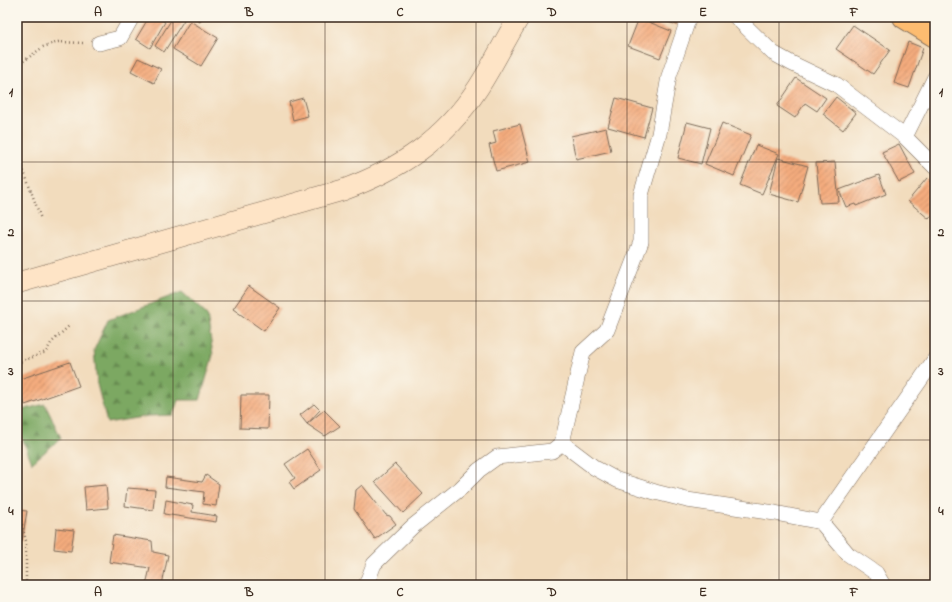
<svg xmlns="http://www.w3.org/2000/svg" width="952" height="602" viewBox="0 0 952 602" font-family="'Indie Flower',sans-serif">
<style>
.forest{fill:url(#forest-firs);stroke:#5b6940}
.building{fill:url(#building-hatch)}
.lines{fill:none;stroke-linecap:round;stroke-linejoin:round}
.street-casing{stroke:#7b6856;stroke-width:16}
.secondary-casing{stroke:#7b6856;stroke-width:22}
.highway-casing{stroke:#7b6856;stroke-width:24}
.path{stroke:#7b6856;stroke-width:2.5;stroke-dasharray:1 3;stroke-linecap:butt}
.street{stroke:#fff;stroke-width:15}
.secondary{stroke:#fee4c6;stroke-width:21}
.highway{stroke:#fdbc70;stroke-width:22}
.grid{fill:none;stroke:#3b2a1e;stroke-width:1;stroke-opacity:0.55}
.neatline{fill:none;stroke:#3b2a1e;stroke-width:1.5}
.grid-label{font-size:13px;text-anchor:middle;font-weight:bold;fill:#3b2a1e}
</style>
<defs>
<pattern id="forest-firs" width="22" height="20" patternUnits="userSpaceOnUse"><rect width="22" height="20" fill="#7ba862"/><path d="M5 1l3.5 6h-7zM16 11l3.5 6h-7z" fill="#668950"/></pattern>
<pattern id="building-hatch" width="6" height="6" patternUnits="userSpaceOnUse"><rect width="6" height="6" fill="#f4ac7e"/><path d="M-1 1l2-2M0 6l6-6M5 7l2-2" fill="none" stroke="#c78c67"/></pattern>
</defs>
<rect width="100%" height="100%" fill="#fbf7ec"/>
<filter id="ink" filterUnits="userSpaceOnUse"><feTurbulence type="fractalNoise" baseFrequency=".025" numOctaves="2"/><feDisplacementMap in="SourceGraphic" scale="8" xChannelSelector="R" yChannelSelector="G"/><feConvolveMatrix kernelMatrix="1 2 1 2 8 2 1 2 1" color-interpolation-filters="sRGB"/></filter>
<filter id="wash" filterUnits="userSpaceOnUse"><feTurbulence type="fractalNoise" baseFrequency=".012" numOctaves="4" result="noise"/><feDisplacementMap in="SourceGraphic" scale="16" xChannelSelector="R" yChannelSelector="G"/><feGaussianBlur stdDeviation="0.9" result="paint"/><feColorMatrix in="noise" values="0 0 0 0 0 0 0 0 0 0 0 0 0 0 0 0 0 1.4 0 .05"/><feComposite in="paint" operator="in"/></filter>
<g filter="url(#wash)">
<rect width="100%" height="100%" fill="#f2dcbd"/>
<path class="forest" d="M182,292L207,315L213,355L200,400H178L173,415L148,416L107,423L97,384L94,350L108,320Z
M45,404L61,438L32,463L23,440L17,433V414L18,411Z"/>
<g id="blocks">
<path class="building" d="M149,17H157L165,22L150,48L136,39Z
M173,17H179L184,20L164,52L155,46Z
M192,17H203L200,22Z
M654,17H680L677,25Z
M639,18L671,31L660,58L628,46Z
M190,21L218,38L201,66L173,49Z
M853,25L890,50L873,74L836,49Z
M908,42L923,48L909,88L894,83Z
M138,58L161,69L154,83L131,71Z
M796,78L826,98L817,111L805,103L795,118L777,106Z
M836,97L856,113L843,130L823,114Z
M303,98L308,116L293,120L289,102Z
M616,98L652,108L644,137L608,127Z
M687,122L710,128L701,164L678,158Z
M722,123L751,135L734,176L705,164Z
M520,124L530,162L496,171L489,145L496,143L493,131Z
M606,128L611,151L576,159L571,136Z
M899,144L915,174L899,182L882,152Z
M756,145L779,154L762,194L740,185Z
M778,158L808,166L798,202L769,194Z
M835,162L839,202L820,203L816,163Z
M879,175L886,194L856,206L855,204L846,207L839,190Z
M927,178L935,185V212L929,219L908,201Z
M249,286L280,308L264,331L233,309Z
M70,362L79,386L25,405L17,380Z
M241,395H269L268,429L240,428Z
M314,404L320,410L307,424L324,410L340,426L325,436L307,424L300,415Z
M307,449L321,470L294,489L289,482L295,478L285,464Z
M395,464L423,494L403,513L375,482Z
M206,475L219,484L216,506L203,504L204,492L165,487L166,477L202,482Z
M106,485L108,508L86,510L84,487Z
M362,485L386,515L390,516L396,524L375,539L354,509L356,490Z
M127,488L155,490L153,510L125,506Z
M166,500L193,505L192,512L217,516L216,522L164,514Z
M17,510L27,511L22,541H17Z
M56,528L74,530L71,551L54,549Z
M113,535L152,541L153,552L168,555L162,585H146L150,568L109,562Z"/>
</g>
</g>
<g filter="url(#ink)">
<use href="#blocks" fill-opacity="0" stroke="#7b6856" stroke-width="1"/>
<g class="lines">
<g class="street-casing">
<path id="street" d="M736,17L773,53L791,63L837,85L905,137L935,167
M99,43L120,38L132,17
M905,137L935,77
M562,443L595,468L617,480L655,492L687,500L775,513L821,522L848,554L876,573L883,585
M821,522L935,359
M366,585L374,564L412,527L461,488L479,470L497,457L552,451L562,443L583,352L607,330L641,242V195L659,134L669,76L689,17"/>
</g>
<g class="secondary-casing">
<path id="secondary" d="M17,283L343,190C400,169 444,140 478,88C493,65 505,40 519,17"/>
</g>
<g class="highway-casing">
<path id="highway" d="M904,17L935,36"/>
</g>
<path class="path" d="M17,66L43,47L58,42L85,43
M17,152L41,219
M17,363L46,352L51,343L69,326
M17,505L26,541V585"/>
<use href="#street" class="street"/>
<use href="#secondary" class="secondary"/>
<use href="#highway" class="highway"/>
</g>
</g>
<path class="grid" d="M173,17V585M325,17V585M476,17V585M627,17V585M779,17V585M17,162H935M17,301H935M17,440H935"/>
<rect width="952" height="602" fill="none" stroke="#fbf7ec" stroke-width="44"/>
<rect x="22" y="22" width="908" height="558" class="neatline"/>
<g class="grid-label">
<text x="98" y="16">A</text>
<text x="249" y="16">B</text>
<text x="400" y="16">C</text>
<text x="552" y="16">D</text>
<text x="703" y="16">E</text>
<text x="854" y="16">F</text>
<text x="11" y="96">1</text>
<text x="941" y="96">1</text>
<text x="11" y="236">2</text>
<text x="941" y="236">2</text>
<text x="11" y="375">3</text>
<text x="941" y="375">3</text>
<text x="11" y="515">4</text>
<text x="941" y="515">4</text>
<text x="98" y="596">A</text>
<text x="249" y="596">B</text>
<text x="400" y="596">C</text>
<text x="552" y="596">D</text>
<text x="703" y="596">E</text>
<text x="854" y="596">F</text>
</g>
</svg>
